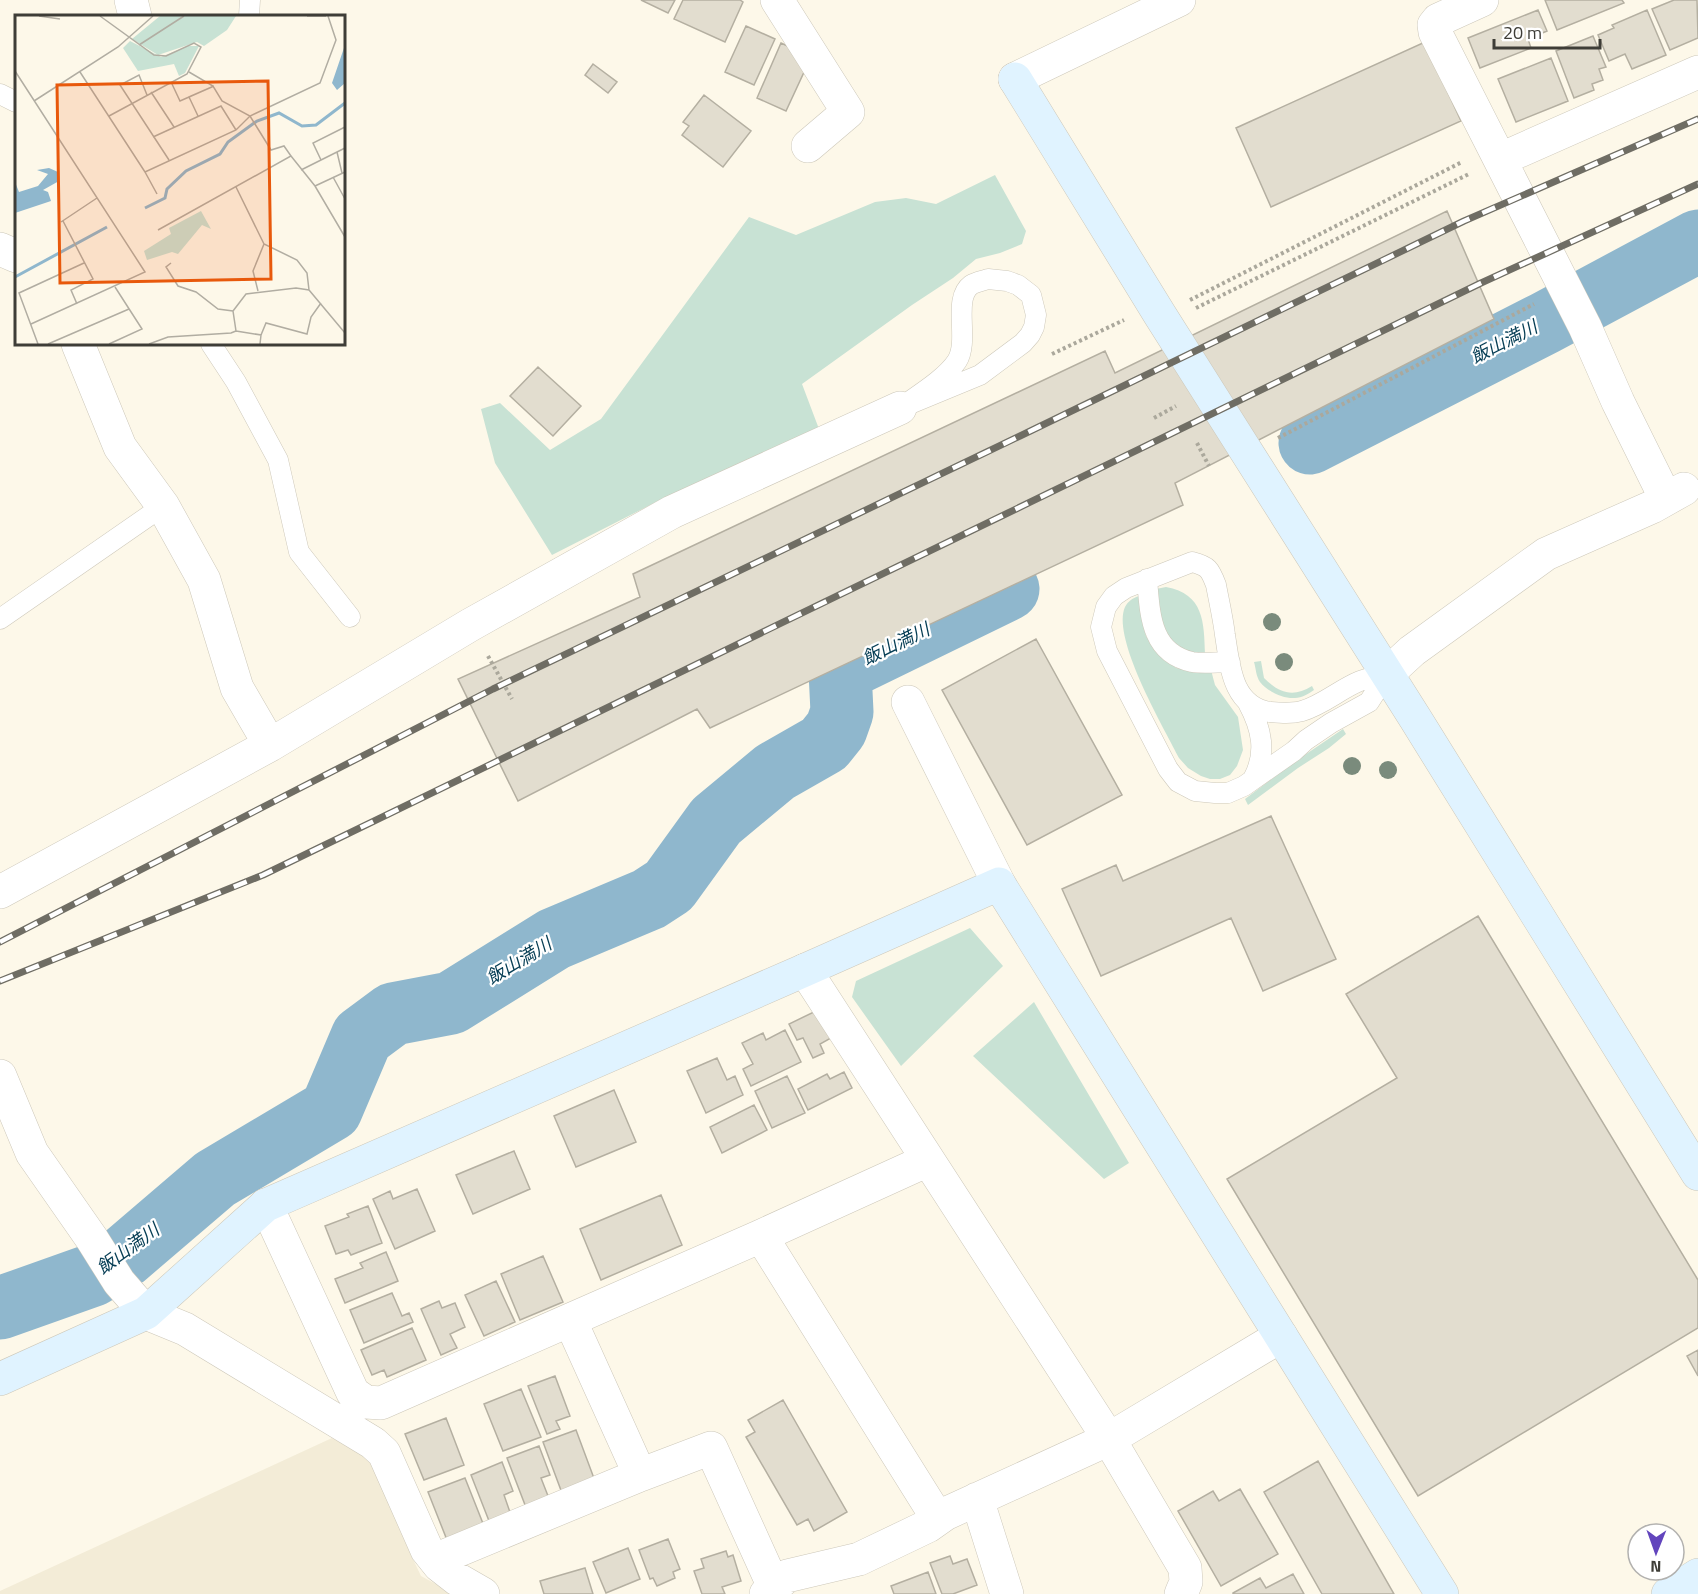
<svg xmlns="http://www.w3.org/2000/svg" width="1698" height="1594" viewBox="0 0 1698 1594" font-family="'Titillium Web','Noto Sans JP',sans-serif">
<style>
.built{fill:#f3ecd7}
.green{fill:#c8e2d4}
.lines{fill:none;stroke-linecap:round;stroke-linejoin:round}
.river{stroke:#8fb7cd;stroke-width:63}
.building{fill:#e2ddcf;stroke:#b4afa1;stroke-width:1.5}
.lane-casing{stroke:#cdc8ba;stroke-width:21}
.street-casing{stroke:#cdc8ba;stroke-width:34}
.secondary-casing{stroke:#cdc8ba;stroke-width:34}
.path{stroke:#aba89c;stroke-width:4;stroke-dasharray:3 3;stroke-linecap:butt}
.lane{stroke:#fff;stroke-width:20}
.street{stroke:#fff;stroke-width:33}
.secondary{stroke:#e0f3ff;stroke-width:33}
.rail-casing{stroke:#6f6d64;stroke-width:7}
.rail{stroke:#fff;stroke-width:4.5;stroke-dasharray:14;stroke-linecap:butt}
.tree{fill:#7a8b7c}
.labels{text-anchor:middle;stroke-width:4.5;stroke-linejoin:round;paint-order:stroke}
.water-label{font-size:18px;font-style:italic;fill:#053d54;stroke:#fff}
.inset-river{fill:none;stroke:#8fb7cd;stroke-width:3}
.inset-road{fill:none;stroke:#b1ada2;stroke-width:1.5}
.view{fill:#e8590c;fill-opacity:0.15;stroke:#e8590c;stroke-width:3}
.inset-edge{fill:none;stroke:#3e3d37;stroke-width:3}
</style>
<rect width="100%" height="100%" fill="#fdf8e9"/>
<path class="built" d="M332,1438L366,1455L372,1464L411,1555L421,1576L454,1594H0V1591Z"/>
<path class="green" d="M995,175L1026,231L1022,244L1000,253L976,259L953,278L912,305L802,384L819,429L664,498L552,555L495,463L481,409L500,403L550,450L601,419L749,217L796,235L875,202L906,198L936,204Z
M1166,587C1204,594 1204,622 1205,654H1191L1178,649L1160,628L1156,589Z
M1139,596L1146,636L1157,652L1176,668L1195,671L1211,670L1215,685L1238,717L1243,750L1237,766L1230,775L1220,779H1210L1201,776L1188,768L1179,758C1164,728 1111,638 1125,607C1128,601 1133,598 1139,596Z
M1261,661L1264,678C1279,693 1293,698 1312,686L1314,690C1308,694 1302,698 1295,698C1283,699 1267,691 1260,682C1256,676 1256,669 1254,662Z
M1343,729L1346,734L1329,748L1298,768L1248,805L1245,799L1293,763Z
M970,928L1003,966L901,1066L852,997L856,981Z
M1034,1002L1129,1163L1104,1179L973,1056Z"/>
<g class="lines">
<path class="river" d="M1310,443L1545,323L1698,241
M0,1308L93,1275L125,1256L215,1179L331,1110L362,1037L393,1014L451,1003L554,939L649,899L669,886L716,821L775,772L824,744L836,729L842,712L840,671L1008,589"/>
</g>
<path class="building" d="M641,0H675L668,13Z
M683,0H740L743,2L725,42L674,19Z
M1545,0H1622L1624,3L1557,30Z
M1674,0H1697L1698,38L1670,50L1652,9Z
M1538,10L1547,31L1528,39L1531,48L1480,68L1468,38Z
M1647,10L1666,55L1632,69L1625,54L1609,61L1598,35L1614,28L1612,25Z
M746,26L775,39L754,85L725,72Z
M1593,36L1606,67L1599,69L1603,80L1592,84L1594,90L1574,98L1556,51Z
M1425,42L1461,121L1271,207L1236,128Z
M781,43L811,57L786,111L757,98Z
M1551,58L1568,101L1516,122L1498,79Z
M593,64L617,82L608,93L585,75Z
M704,95L751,131L723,167L682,135L689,126L683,122Z
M1447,211L1494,319L1175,483L1183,505L710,728L697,709L518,801L458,679L640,597L633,574L1105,351L1115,373Z
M538,367L581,406L553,436L510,396Z
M1036,639L1122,795L1027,845L942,690Z
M1271,816L1336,959L1263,991L1231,918L1101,976L1062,889L1116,865L1123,881Z
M1478,916L1698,1280V1328L1418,1496L1227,1179L1397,1078L1346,994Z
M818,1010L831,1038L820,1044L824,1053L813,1058L803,1038L797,1040L789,1024Z
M785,1030L801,1062L751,1086L743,1069L753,1064L742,1043L763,1033L766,1040Z
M717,1058L727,1080L735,1076L743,1095L706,1113L687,1071Z
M844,1072L852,1088L808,1110L798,1089L827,1074L830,1079Z
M787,1076L805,1113L772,1128L755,1091Z
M614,1090L636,1142L576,1167L554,1116Z
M754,1105L767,1130L722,1153L710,1127Z
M514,1151L530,1189L473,1214L456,1175Z
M417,1189L435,1231L395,1249L373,1199L390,1191L393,1199Z
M661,1195L682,1245L601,1280L580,1229Z
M368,1206L382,1243L351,1255L348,1250L336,1254L325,1226L349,1217L347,1214Z
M386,1252L398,1281L345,1303L335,1279L363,1268L360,1263Z
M543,1256L563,1302L520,1320L501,1274Z
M496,1281L515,1322L484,1336L465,1295Z
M392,1293L402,1316L409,1313L413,1322L364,1343L350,1310Z
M439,1301L442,1308L455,1303L465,1327L450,1334L457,1348L441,1355L421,1309Z
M412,1328L426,1360L387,1377L384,1370L372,1375L361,1350Z
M1698,1350V1376L1687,1356Z
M555,1376L570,1416L556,1421L560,1429L547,1434L528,1386Z
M521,1389L541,1437L503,1451L484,1404Z
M783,1400L847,1512L814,1531L808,1519L797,1525L746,1437L755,1432L748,1420Z
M446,1418L464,1465L424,1480L405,1434Z
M576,1430L595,1481L562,1493L543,1442Z
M539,1446L550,1475L541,1478L550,1501L527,1510L507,1458Z
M1318,1461L1394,1594H1322L1264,1492Z
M502,1462L513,1491L504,1495L512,1518L491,1526L471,1475Z
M465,1478L484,1526L447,1540L428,1492Z
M1240,1489L1278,1554L1221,1586L1178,1511L1213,1491L1219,1501Z
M668,1539L680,1569L673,1572L675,1578L657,1586L653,1578L650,1579L639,1550Z
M628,1548L640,1579L606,1593L593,1562Z
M726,1551L728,1557L733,1555L741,1581L722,1587L725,1594H702L694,1571L704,1568L701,1559Z
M950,1556L953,1564L967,1559L977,1585L953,1594H942L930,1563Z
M585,1568L593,1594H544L540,1581Z
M928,1572L936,1594H894L891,1586Z
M1293,1574L1304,1594H1233V1593L1260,1578L1266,1588Z"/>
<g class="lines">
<g class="lane-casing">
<path id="lane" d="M249,16L250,0
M0,94L16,102
M988,279L1007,281L1018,285L1031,295L1036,315L1034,327L1030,335L1023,343L980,375L900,408C918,395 945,379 957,361C970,340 952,299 971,285C976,282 982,281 988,279Z
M211,344L236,382L278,460L299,552L350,617
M1192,562C1208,566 1210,569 1216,585C1219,601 1223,618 1225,635C1230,666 1232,706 1270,712C1281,713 1291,714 1302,711C1323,705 1340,689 1360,681C1368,678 1378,676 1387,674L1369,702L1331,723L1306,740L1294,751L1244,786L1228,793H1215L1195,791L1178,782L1168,769L1107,651L1101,627L1106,607L1114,596L1126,588Z
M1147,579C1150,613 1150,653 1192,662C1204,664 1218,662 1230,662
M0,619L163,506
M1248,703C1262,729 1267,753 1253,779"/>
</g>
<g class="street-casing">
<path id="street" d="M131,0L135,16
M777,0L848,112L808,146
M1482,0L1438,20L1434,25L1435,32L1585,327L1618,402L1666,499
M1015,79L1179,0
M1501,159L1698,72
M0,249L16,256
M78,344L120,447L163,506L204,580L237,688L270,745
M1387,674L1412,651L1546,554L1652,507L1684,489
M908,702L999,884
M0,892L270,745L470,625L672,512L900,408
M805,970L1109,1439L1185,1568L1186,1582L1181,1594
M0,1076L32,1153L92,1239L119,1282L146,1313L185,1329L373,1443L384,1453L427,1550L439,1565L457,1579L483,1594
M266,1205L353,1393L366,1402L381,1403L761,1236L928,1160
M761,1236L938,1519
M640,1475L711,1448L774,1587
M977,1499L1007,1594
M435,1560L640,1475L570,1320
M766,1594L787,1576L859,1559L928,1526L945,1514L1109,1439L1281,1336"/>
</g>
<g class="secondary-casing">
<path id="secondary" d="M1015,79L1160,315L1415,718L1698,1174
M0,1379L146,1313L266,1205L805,970L999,884L1442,1594
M1668,1594L1698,1575"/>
</g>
<path class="path" d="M1190,300L1462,162
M1196,308L1469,174
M1052,354L1124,320
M1154,418L1176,406
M1278,438L1534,304
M1197,443L1209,466
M488,656L512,699"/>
<use href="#lane" class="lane"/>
<use href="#street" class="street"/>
<use href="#secondary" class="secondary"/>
<g class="rail-casing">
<path id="rail" d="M0,942L493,689L1020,436L1464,221L1698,119
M0,981L263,875L1481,283L1698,184"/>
</g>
<use href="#rail" class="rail"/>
</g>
<g class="tree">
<circle cx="1272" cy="622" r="9"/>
<circle cx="1284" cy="662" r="9"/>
<circle cx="1352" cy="766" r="9"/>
<circle cx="1388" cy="770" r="9"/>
</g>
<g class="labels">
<g class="water-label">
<text transform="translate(1504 342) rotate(-27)" y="6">飯山満川</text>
<text transform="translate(896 644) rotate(-26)" y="6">飯山満川</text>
<text transform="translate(519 961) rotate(-31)" y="6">飯山満川</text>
<text transform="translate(128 1249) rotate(-36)" y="6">飯山満川</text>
</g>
</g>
<g transform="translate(15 15)">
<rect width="330" height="330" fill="#fdf8e9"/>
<path d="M145,1H221L212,15L189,31L182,27L143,40L117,24ZM115,26L146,42L173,31H184L170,58L164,61L159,49L123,56L108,33ZM186,196L196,214L187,210L163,239L157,237L132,245L129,236L156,219L154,213Z" fill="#c8e2d4"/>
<path d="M330,30V68L322,75L317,68ZM34,153L43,157L44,166L28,175L33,177L36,186L0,198V167L4,177L23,171L33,159L22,155Z" fill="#8fb7cd"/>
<path class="inset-river" d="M130,193L150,183L152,174L171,156L205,139L213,127L242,106L264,98L287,111L301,110L330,88M0,262L92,212"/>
<path class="inset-road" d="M24,1L45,4M85,1L139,40L151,41L179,28L186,32L172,59L94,101M292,1H311M124,30L169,1M0,56L130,257L16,309M65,57L130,157L221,115L235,101L305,68L321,25L313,1M157,69L165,86L174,82M136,77L159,112M132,80L124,60L105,70L154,145M19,86L103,32L138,1M183,101L174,82L199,71M138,122L206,91L221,115M322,137L327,158M276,141L300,171L330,222M306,145L298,128L330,112M286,155L330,133M130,157L142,179M318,162L330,184M300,171L330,157M221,172L249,229L282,245L292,258L294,275M48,206L78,264L56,275L62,289M46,207L82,183M143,215L276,141L269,131L256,135L235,101L207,86L198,71L174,57M156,248L151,252L163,271L181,277L203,294L218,296M243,276L238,256L249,229M221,316L246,320L245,329M246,320L251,308L292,319L296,302L306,288M23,329L4,278L69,248M33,329L114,294M94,329L127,314L100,272M134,329L153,322L216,318L221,316L218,296L231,279L281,273L294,275L330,318"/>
<path class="view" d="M253,66L256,264L45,268L42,70Z"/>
<rect width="330" height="330" class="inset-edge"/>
</g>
<g transform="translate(1656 1552) rotate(181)"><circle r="28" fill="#ffffff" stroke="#b2b1af" stroke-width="1.5"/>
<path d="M0-4.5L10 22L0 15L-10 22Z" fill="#6245bd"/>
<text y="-9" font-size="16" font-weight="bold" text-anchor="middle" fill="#3e3d37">N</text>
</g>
<path d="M1494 39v9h106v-9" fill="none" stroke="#3e3d37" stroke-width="3"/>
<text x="1503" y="39" font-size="18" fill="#3e3d37" stroke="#ffffff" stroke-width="4.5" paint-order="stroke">20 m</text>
</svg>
